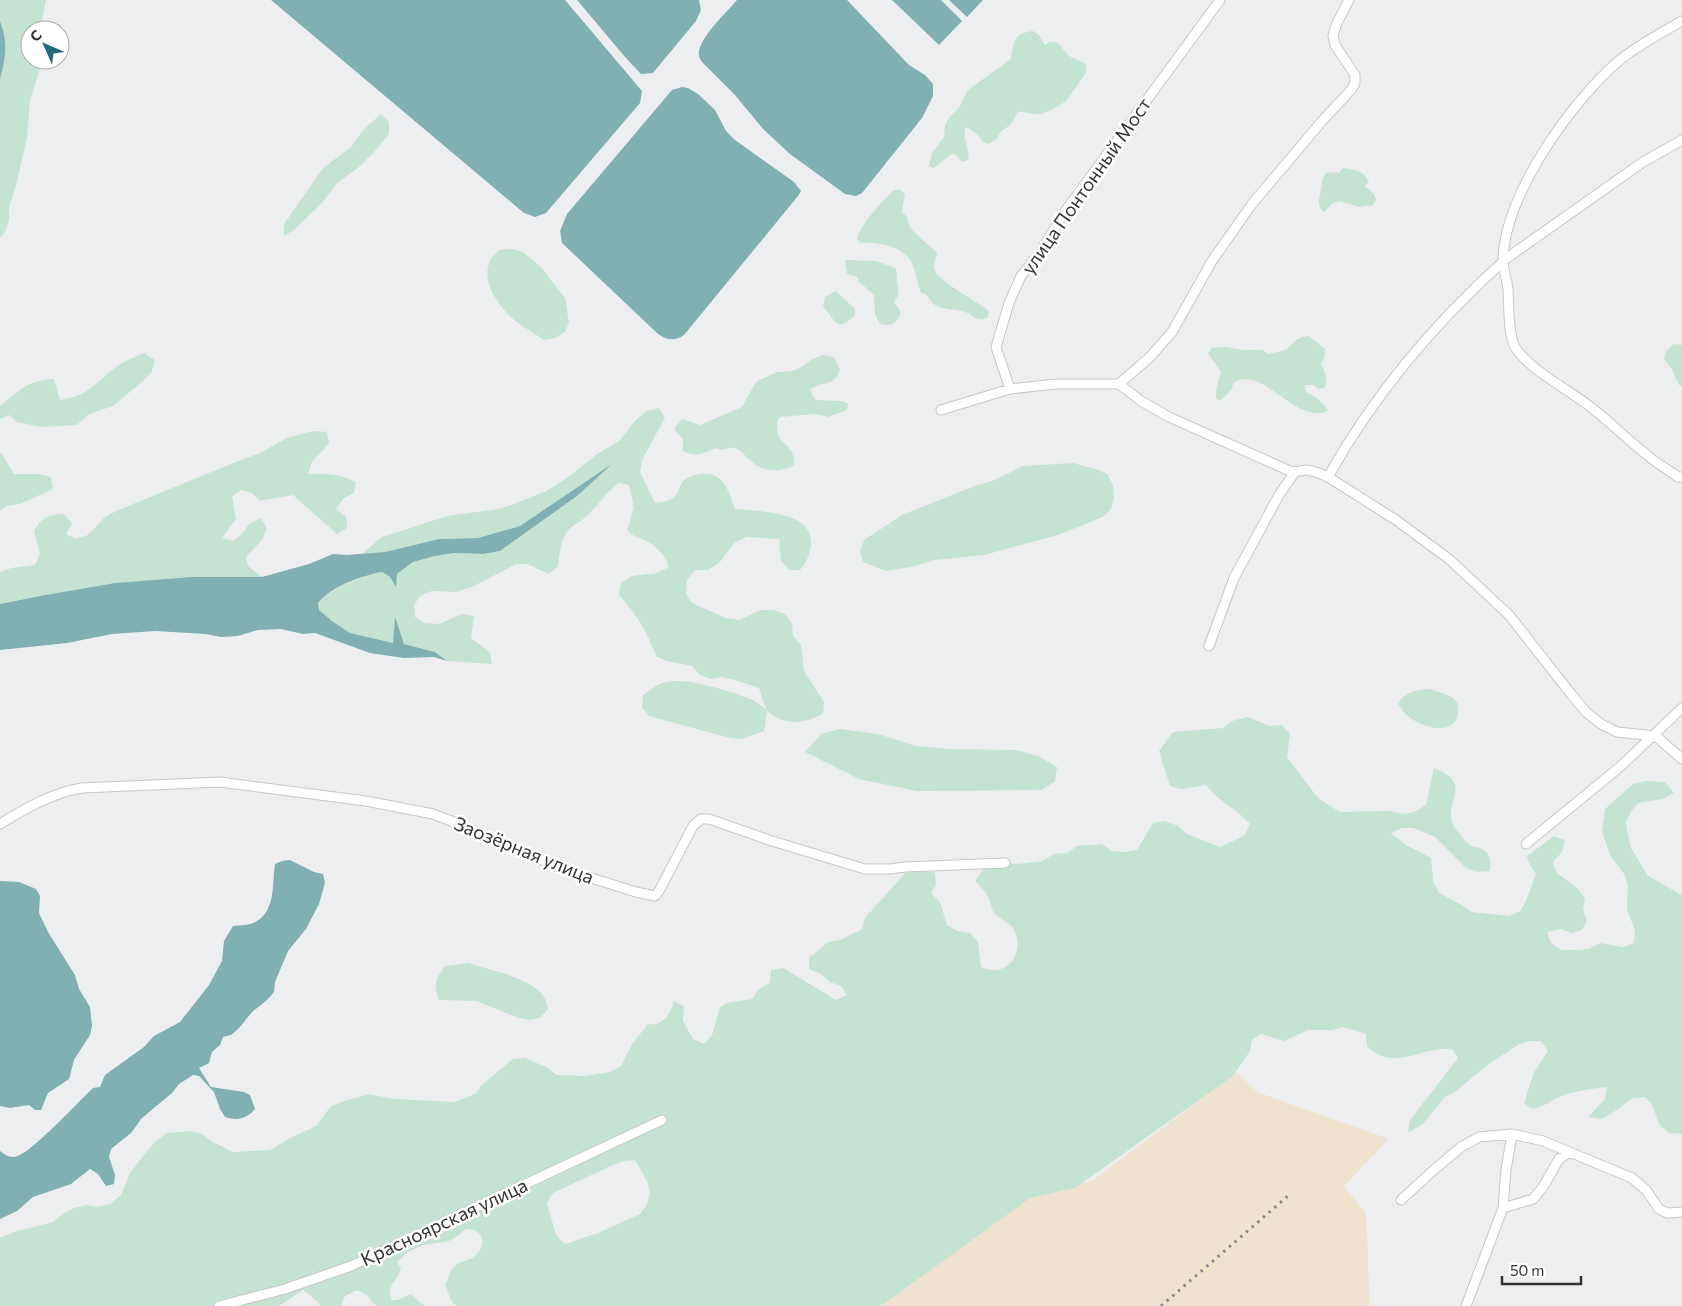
<svg xmlns="http://www.w3.org/2000/svg" width="1682" height="1306" viewBox="0 0 1682 1306" font-family="Commissioner,sans-serif">
<style>
.industrial{fill:#efe3cf}
.green{fill:#c5e3d3;fill-rule:evenodd}
.water{fill:#80b0b1}
.lines{fill:none;stroke-linecap:round;stroke-linejoin:round}
.street-casing{stroke:#c5c7c8;stroke-width:11}
.street{stroke:#fff;stroke-width:9}
.rail{stroke:#898a8b;stroke-width:3;stroke-dasharray:2.5 5;stroke-linecap:butt}
.labels{text-anchor:middle;stroke-width:5;stroke-linejoin:round;paint-order:stroke}
.street-label{font-size:19px;fill:#333334;stroke:#fff}
</style>
<rect width="100%" height="100%" fill="#edeef0"/>
<path class="industrial" d="M1237,1072L1257,1092L1389,1139L1344,1186L1366,1213L1370,1306H882L990,1225L1037,1192L1092,1181Z"/>
<path class="green" d="M0,0H46L40,30H30V60H39L41,66L30,100L27,138L16,185L9,208V220L5,232L0,238V79L5,59L3,33L0,21Z
M1033,31L1039,35L1045,45L1050,42H1057L1069,56L1086,64C1086,67 1087,68 1086,72C1085,74 1068,99 1066,101C1060,106 1049,111 1041,114C1033,116 1026,111 1018,112C1016,116 1013,122 1010,125C1004,130 1000,129 998,138L989,144L983,142L976,133L966,127C961,139 971,148 968,160L962,162L955,154L950,155L934,168L929,166L932,153L944,137L945,125L949,118L960,106L968,90L1011,59C1013,42 1014,33 1033,31Z
M381,114L389,122V134L375,151L359,167L337,183L322,203L294,230L284,236V224L323,168L350,148L364,129Z
M1343,168C1354,170 1364,170 1369,182L1365,186L1374,194L1376,200L1373,205L1360,207L1339,201L1333,203L1324,212C1316,205 1319,200 1321,191C1323,183 1321,179 1327,172L1339,173Z
M894,190H900L905,194L902,212L907,217L910,228L937,253C937,259 933,263 934,269C938,281 974,300 985,308L989,312L987,318C976,322 974,315 965,312C956,309 945,310 937,306C932,304 929,298 926,294L921,293C917,284 917,275 913,266C907,247 878,241 861,243L857,239C860,225 883,200 894,190Z
M511,249L523,252L541,267L565,298L569,322L565,332L555,338L544,340C534,333 523,327 514,320C499,306 479,281 491,259C493,256 497,253 499,250Z
M845,260L876,261L895,268C898,273 896,275 897,281C899,290 900,294 894,302L901,312C898,323 891,327 880,324L875,314L874,295L859,282L857,277L847,274Z
M836,291L855,309V315L846,323L840,325L835,322L823,306L825,297Z
M1309,336L1325,349V356L1321,364C1325,372 1329,379 1324,388L1318,389L1313,385H1305L1306,392C1316,397 1323,401 1328,411C1296,426 1263,364 1233,383L1232,389L1220,401L1216,398V391L1221,372L1208,353L1211,348L1225,347L1244,350H1263L1267,354L1273,353L1286,350L1296,340L1302,337Z
M1673,344L1682,345V386L1679,385L1671,368L1664,359L1665,353Z
M144,353L155,360L152,371L144,380L113,406L89,414L77,425L42,427L17,422L9,415L0,419V406C19,391 28,380 54,379L60,400C89,396 95,383 116,367C125,361 135,357 144,353Z
M823,355L834,357L840,370C833,388 824,380 811,389L812,395L816,400L843,401L848,404L847,410L828,417L816,414L780,417L777,421C777,425 777,430 778,433C781,446 797,448 794,465C781,473 761,472 750,460C745,456 741,450 734,448C727,447 723,452 715,448C704,454 695,457 683,451V439L674,429L682,419L700,425L742,407L754,385L759,380L777,372L792,371L798,369L811,360Z
M659,408L665,418L642,460L640,472L655,503C665,502 673,501 678,492C679,488 681,484 683,481C689,476 694,475 701,474C724,471 729,492 735,509C760,512 815,510 811,546C809,556 807,562 800,570H789L781,561L779,539L747,537L734,543L720,562L708,570H695L687,580L686,593L692,603L726,618L739,620L761,610H773L785,614L792,624L793,636L801,645L804,671L824,702L823,714C803,724 783,726 767,711L764,731L742,739L730,738L649,716L642,707L643,695C650,691 658,683 666,682C686,677 731,691 750,699C756,701 761,706 766,709L759,688L735,680L722,677L711,679L700,675L692,666L667,661L656,656C647,631 637,615 619,595L621,583L632,576L657,573L669,567C665,556 659,548 648,542C639,536 637,540 627,530L634,508L629,485L619,483C605,493 598,506 586,517C580,522 572,525 567,532C560,541 560,555 558,566L549,574L527,564H516L472,587L456,592L432,591L421,595L414,605L415,617L425,623L439,624L462,614L474,616L471,638L490,652L492,664L447,661L435,652L404,644L395,620C396,629 392,635 394,644L350,633L332,621L319,610L318,603C332,587 362,576 382,572L390,577L395,585L397,574L413,562L435,556L454,553L483,554L500,551L577,496L607,468L520,526L478,538L439,539L385,552L362,554L382,537L447,516L498,509L509,506L546,491L567,478L597,454L619,441L635,421L646,411Z
M313,431L327,432L329,443L312,462L308,474C327,473 340,474 356,482L354,493L344,498L336,509L346,517L347,528L337,534L293,495L260,501L252,493L241,490L232,497L236,519L222,538L233,541L242,534L249,524L261,518L267,529L262,540L246,557L248,566L262,577H192L115,583L45,595L0,604V572L11,568L35,565L40,554L34,531C42,517 48,515 64,514L72,523L66,534L76,539L88,535L105,517L116,511L236,462L260,453L287,438Z
M0,453L2,454L14,474H38L51,477L53,489L20,504L7,506L0,510Z
M1073,463L1096,469L1107,474L1113,485L1114,498L1111,509L1103,517L1058,535L984,555L935,560L911,567L886,571L863,562L860,551L864,540L902,515L972,487L997,479L1023,466Z
M1429,689C1438,692 1451,694 1457,702C1459,706 1458,710 1458,714C1454,734 1430,729 1417,722C1408,717 1402,712 1398,703C1406,692 1416,690 1429,689Z
M1247,717L1270,726L1282,725L1290,734L1287,757L1318,798L1340,812L1390,811L1403,814L1414,812L1426,805L1434,768C1476,784 1441,802 1454,826C1457,831 1464,841 1469,844C1472,847 1477,847 1480,848C1491,852 1491,862 1490,871L1477,872L1466,868L1435,837L1413,828H1402L1391,833L1406,845L1431,858L1433,881L1439,893L1462,905L1472,912L1509,916L1520,911L1526,901L1536,874L1528,861L1527,856L1554,836L1565,840L1562,852L1553,862L1557,873L1577,888L1585,898L1583,909L1587,920L1582,930L1571,933L1561,929L1547,932L1551,943L1562,950H1575L1588,949L1600,943L1623,947L1634,943L1635,931L1627,909L1628,885L1624,874L1610,855L1602,832L1605,809L1633,784L1646,781L1665,782L1674,793L1663,799L1639,803L1631,811L1626,823L1630,846L1648,876L1682,895V1134L1669,1133L1660,1126L1652,1105L1645,1097L1633,1098L1611,1114L1601,1119L1588,1117L1605,1099L1607,1087C1590,1089 1572,1091 1557,1098C1549,1102 1543,1107 1535,1108C1530,1109 1528,1106 1524,1103L1534,1072L1548,1051L1541,1041H1529L1518,1045L1486,1066L1456,1091L1445,1097L1422,1125L1408,1132L1410,1120L1458,1058L1452,1049C1420,1046 1394,1073 1367,1046L1366,1034L1343,1027L1332,1030H1308L1284,1041L1261,1034L1252,1040L1250,1051L1233,1076L1075,1188L1030,1198L881,1306H456L452,1302L445,1285C448,1280 450,1271 453,1267C459,1261 469,1261 475,1256C487,1245 484,1229 466,1229L455,1238L449,1241L423,1245L408,1252L397,1262L401,1268C398,1281 385,1286 392,1300H397L411,1294L424,1306H376L367,1295L357,1290L345,1296L341,1306H320L317,1301L303,1290L279,1306H0V1238L14,1232L53,1222L63,1214L74,1208L86,1205L98,1207L110,1204L121,1195L130,1173L147,1151L156,1141L167,1133L191,1131L202,1134L211,1141L233,1152L270,1150L292,1137L316,1126L331,1106L344,1101L369,1094L394,1099L454,1102L475,1094L483,1084L513,1059L525,1058L548,1068L557,1075L586,1076L610,1072L621,1066L632,1044L648,1024C663,1027 670,1014 674,1001L684,1006L683,1021L693,1039L704,1044L712,1035L720,1007L727,1003L752,999L759,989L770,983L771,970L783,968L836,1000L847,995L841,986L830,982L821,974L809,969V958L828,942L840,940L862,929L865,918L906,872L922,870L935,873L936,885L931,893L940,902L947,925L958,931L970,933L978,942L981,967C991,971 1000,972 1009,964C1020,956 1020,935 1011,926C1005,920 997,918 993,911C991,907 991,903 989,899C987,893 980,886 975,881L983,870L1005,863L1018,864L1042,861L1054,854L1067,853L1077,846L1102,844L1112,851L1124,852L1137,850L1153,823L1165,821L1178,826L1187,834L1220,847L1244,836L1250,824C1237,809 1218,801 1206,785L1181,789L1170,786L1159,751L1173,732L1223,728L1232,721ZM635,1160L647,1181L650,1192L647,1204L640,1214L598,1233L565,1244L556,1235L547,1203L553,1193L613,1165L624,1161Z
M840,729L878,734L916,746L948,749L1016,750L1038,756L1057,767L1055,781L1042,790L917,791L859,779L805,752L821,734Z
M468,963C487,969 535,979 544,997C546,1000 547,1005 548,1009L540,1018L530,1020L519,1018L476,1001L439,1000C433,985 435,979 445,966Z"/>
<path class="water" d="M271,0H565L642,91L640,103L546,213L535,217L524,213Z
M577,0H699L701,10L696,21L653,73L641,74L625,57Z
M737,0H847L909,65L925,75L933,84V96L922,118L862,193L856,196L845,194L790,154L763,129L735,95L702,62C700,59 698,55 699,51C702,35 726,13 737,0Z
M892,0H941L962,21L939,45Z
M949,0H983L967,17Z
M0,21C8,41 6,59 0,79Z
M682,87L688,88L698,94L715,110L726,131L735,140L794,182L801,191L798,196L684,335C674,342 666,340 657,333L562,243L560,231L567,214L672,90Z
M612,464L577,496L500,551L483,554L454,553L435,556L413,562L397,574L396,587L390,577L382,572C361,576 332,586 318,603L319,610L332,621L350,633L393,643C393,635 395,626 395,617L404,644L435,652L447,661L434,657L404,658L370,653L315,633L303,634L281,629L258,630L238,636L221,637L206,634L155,631L112,634L67,643L0,650V604L45,595L115,583L192,577H262L309,564L333,554L347,555L385,552L439,539L478,538L520,526Z
M290,860L314,872L323,874L325,883L319,904L306,929L288,951L275,982L274,992L267,1000L252,1012L239,1028L231,1035L223,1037L220,1045L212,1052L209,1063L199,1068L211,1087L244,1092L250,1095L255,1109C246,1119 238,1121 225,1117L220,1109L214,1092L199,1076L193,1075L179,1084L172,1093L142,1118L131,1133L111,1149L109,1157L115,1175L114,1184L106,1186L98,1174L90,1169L71,1184L33,1197L17,1211L0,1219V1151C4,1154 8,1157 14,1157C28,1157 80,1100 93,1088L100,1087L105,1075L144,1047L154,1036L180,1022L209,985L222,961L224,941L233,926C239,925 246,926 253,923C276,914 272,884 275,864L282,861Z
M0,881L19,882L36,889L40,896L39,913L48,932L75,975L79,989L90,1007L92,1026L90,1035L74,1060L69,1079L48,1093L41,1110H35L29,1105L10,1108L0,1106Z"/>
<g class="lines">
<g class="street-casing">
<path id="street" d="M1682,21C1661,33 1640,44 1621,59C1572,100 1504,195 1503,261C1503,271 1508,281 1508,291C1509,306 1508,334 1515,347C1529,370 1570,390 1592,408C1611,423 1628,440 1647,455C1656,463 1667,469 1678,477H1682
M1119,384L1150,357L1172,332L1212,261L1252,204L1322,121L1351,90L1355,83V75L1335,45L1333,35L1337,23L1349,0
M1010,389L996,347L1009,303L1021,276L1039,254L1064,213L1220,0
M941,410L1010,389L1056,384H1119L1141,401L1169,417L1290,471C1297,473 1301,470 1307,470C1315,471 1321,474 1328,477L1396,520L1449,559L1509,615L1571,694L1586,712L1601,724L1617,732L1647,735L1658,738L1682,759
M1328,477C1375,393 1434,323 1507,258L1643,162L1682,140
M1209,646L1234,578L1279,495L1295,472
M0,824C26,808 52,793 82,788L220,782L366,801L433,814L459,824L503,845L585,876L636,892L655,896L659,891L693,826L701,819H709L772,841L865,869H890L905,867L1005,863
M1526,844L1621,766L1682,708
M1401,1200L1436,1168L1461,1147L1479,1137L1512,1134L1543,1141L1632,1178L1646,1190L1659,1209L1667,1213L1682,1212
M1503,1208L1506,1170L1512,1134
M219,1306L285,1289L351,1266L662,1120
M1466,1306L1503,1208L1533,1199L1543,1187L1559,1159L1570,1152"/>
</g>
<use href="#street" class="street"/>
<path class="rail" d="M1161,1306L1288,1196"/>
</g>
<g class="labels">
<g class="street-label">
<text transform="translate(1086 186) rotate(-55)" y="7">улица Понтонный Мост</text>
<text transform="translate(524 850) rotate(22)" y="7">Заозёрная улица</text>
<text transform="translate(444 1222) rotate(-25)" y="7">Красноярская улица</text>
</g>
</g>
<g transform="translate(45 45) rotate(315)"><circle r="24" fill="#ffffff" stroke="#adadae"/>
<path d="M0-4L9 19L0 12L-9 19Z" fill="#246879"/>
<text y="-8" font-size="14" font-weight="bold" text-anchor="middle" fill="#333334">С</text>
</g>
<path d="M1502 1276v8h79v-8" fill="none" stroke="#333334" stroke-width="2.5"/>
<text x="1510" y="1276" font-size="15" fill="#333334" stroke="#ffffff" stroke-width="4" paint-order="stroke">50 m</text>
</svg>
